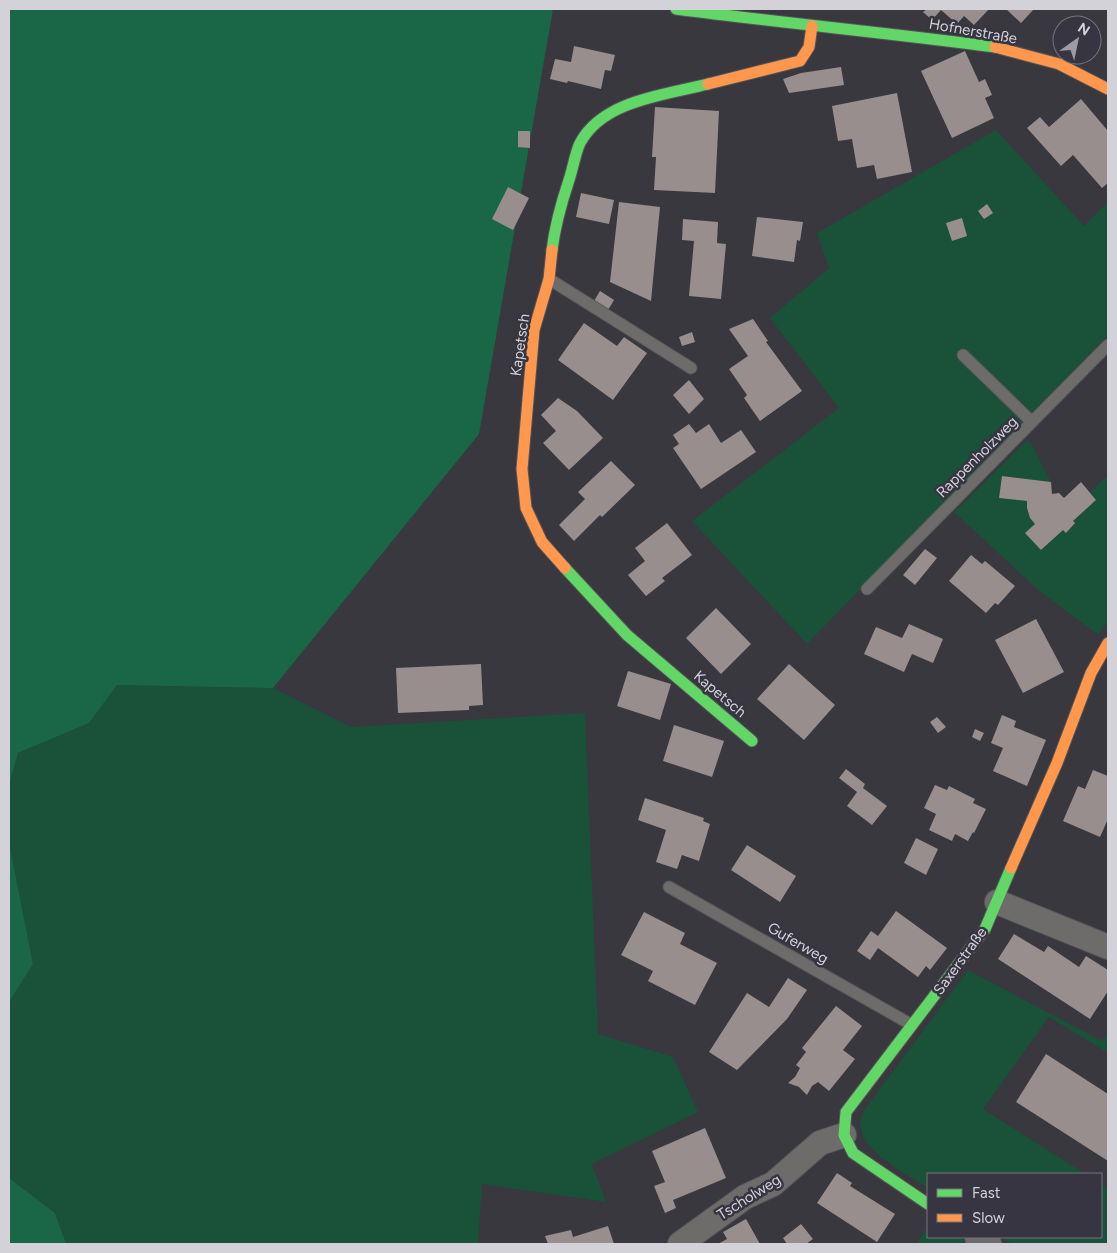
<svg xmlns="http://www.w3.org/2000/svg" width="1117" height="1253" viewBox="0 0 1117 1253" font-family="Figtree,sans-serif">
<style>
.green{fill:#195139}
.forest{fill:#196747}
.building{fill:#988e8d}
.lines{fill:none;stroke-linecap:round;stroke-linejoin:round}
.lane-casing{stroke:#565559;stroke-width:13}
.street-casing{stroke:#565559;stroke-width:26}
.fast-casing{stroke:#565559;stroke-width:13}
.slow-casing{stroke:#565559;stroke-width:13}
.lane{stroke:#6e6c6b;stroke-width:11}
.street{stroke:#6e6c6b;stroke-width:24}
.fast{stroke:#63d668;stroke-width:11}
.slow{stroke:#ff974d;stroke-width:11}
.labels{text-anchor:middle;stroke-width:5;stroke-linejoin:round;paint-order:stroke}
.street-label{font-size:15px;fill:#d3d2d9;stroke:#373541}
</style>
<rect width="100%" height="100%" fill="#39383e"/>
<path class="green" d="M996,130L1084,226L1108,202V335L807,644L692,521L839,408L770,318L829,268L817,233Z
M1027,440L1032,445L1051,482L1002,476L999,497L1027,501C1026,512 1031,516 1035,525C1038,532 1039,542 1041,550L1096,500L1090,492L1106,477L1108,480V621L1098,635L1037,589L954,512Z
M117,685L273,688L351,727L585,713L598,1034L673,1057L698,1112L592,1164L606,1202L482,1184L478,1244H66L55,1213L9,1178V1002L33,964L9,843V785L18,753L89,723Z
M968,970L1102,1041L1108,1031V1053L1049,1017L983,1109L1085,1174H928V1188C908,1175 853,1148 861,1119C862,1114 865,1109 868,1105Z
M1101,1184L1108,1189V1244H1012L1001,1237H1101Z
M928,1226V1237H958L969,1244H916Z"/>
<path class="forest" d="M9,9H553L479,434L273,688L117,685L89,723L18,753L9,785Z
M9,843L33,964L9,1002Z
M9,1178L55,1213L66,1244H9Z"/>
<path class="building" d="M927,9H989L974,25L964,16L957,24L941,10L932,20L923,12Z
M1006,9H1034L1021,23Z
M574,46L615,55L611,71L605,70L601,89L568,81L567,83L550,79L555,59L571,62Z
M965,51L979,82L985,79L992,95L985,98L994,118L952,138L921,71Z
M841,67L844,85L789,93L783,79L801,73Z
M897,93L912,172L877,179L874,165L857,168L852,139L838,141L832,106Z
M1081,99L1108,131V183L1102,188L1073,155L1061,166L1027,128L1040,117L1049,127Z
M655,107L719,111L715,193L654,190L656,157H652Z
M518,131H530V148L518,147Z
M508,187L529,198L513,230L492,219Z
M581,193L614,200L609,224L576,217Z
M619,202L660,207L651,301L610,282Z
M987,204L993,213L984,219L978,211Z
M757,217L803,222L800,241L797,240L794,262L752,256Z
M962,218L967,236L952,241L946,223Z
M683,219L718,222L717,243L726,244L721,299L689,296L694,241L682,240Z
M600,291L614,300L608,310L594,301Z
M753,319L768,341L766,342L802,391L760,421L744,398L747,395L729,369L748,356L729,329Z
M584,323L617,346L624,337L647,353L613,400L558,360Z
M692,332L695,342L682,346L679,337Z
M689,380L704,399L689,414L673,395Z
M558,398L577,411L603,438L569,470L543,443L556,431L541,415Z
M689,424L696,433L709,424L721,443L741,430L756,452L701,489L673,448L679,444L673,435Z
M611,461L635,485L602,517L600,515L574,541L559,525L585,499L578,492Z
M1002,476L1051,482L1052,494L1059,493L1064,498L1081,482L1096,500L1073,521L1075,523L1066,533L1063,530L1041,550L1025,533L1035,524L1030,518L1027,508V501L999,498Z
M667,523L692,555L662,578L665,581L646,596L628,575L645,561L635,548Z
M925,549L937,558L915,585L903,575Z
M971,555L982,564L985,561L1015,586L998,605L995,603L986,613L949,581Z
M716,608L751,644L721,674L686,638Z
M1036,619L1064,672L1023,693L995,640Z
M909,624L943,639L933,663L912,654L904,672L864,654L876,627L902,638Z
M481,664L483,705L469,706V710L398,713L396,668Z
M789,664L835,705L804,740L757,699Z
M628,671L671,684L660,720L617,706Z
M1002,715L1016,721L1014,727L1046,740L1027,786L993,771L1003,748L991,743Z
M937,717L946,727L938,733L930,722Z
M674,725L724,741L712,777L663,761Z
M975,729L984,733L980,741L972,737Z
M846,769L865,784L863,788L887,806L872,825L847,806L857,792L839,778Z
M1093,770L1108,776V819L1100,837L1063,821L1078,786L1085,789Z
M935,785L947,790L949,786L975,799L973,803L986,809L974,833L973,832L968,841L955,834L952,841L929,830L936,814L924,808Z
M645,798L704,818L703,821L710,824L699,861L682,855L677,869L656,862L666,830L638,820Z
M916,838L938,849L926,875L904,863Z
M747,845L796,876L780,902L731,870Z
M896,911L947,948L930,970L926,966L918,977L878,948L870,960L857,951L871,931L878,936Z
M644,912L685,933L680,944L717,963L695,1005L648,981L653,971L621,955Z
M1014,934L1044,952L1048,946L1079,967L1086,956L1108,970V991L1090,1019L998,959Z
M788,978L807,990L787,1019L737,1070L709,1052L747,993L769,1007Z
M836,1006L862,1026L843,1050L855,1059L829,1091L818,1082L812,1086L807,1095L799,1087L788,1083L795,1077L800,1068L796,1065L806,1052L802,1048Z
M1046,1054L1108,1094V1161L1016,1102Z
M705,1128L726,1178L673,1200L676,1208L665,1213L654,1186L665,1182L652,1151Z
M837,1173L852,1183L850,1186L895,1214L877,1242L817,1203Z
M746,1219L760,1244H718L727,1239L723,1232Z
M801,1224L813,1239L806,1244H787L783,1238Z
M608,1226L614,1244H548L545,1236L571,1230L573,1237Z"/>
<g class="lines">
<g class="lane-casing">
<path id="lane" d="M549,279L691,368
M963,355L1032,422
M867,589L1108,345
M669,887L912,1025"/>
</g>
<g class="street-casing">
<path id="street" d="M997,902L1108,947
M977,1237L989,1244
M680,1244L745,1197L773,1184L820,1143L844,1135"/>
</g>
<g class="fast-casing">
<path id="fast" d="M676,9C782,23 889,33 995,47
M552,250C555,225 561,204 569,180C573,168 575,154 580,143C603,100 665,95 708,84
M565,568L627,635L752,741
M928,1204L853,1153L844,1135L846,1112L985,929L1011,868"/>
</g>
<g class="slow-casing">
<path id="slow" d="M995,47L1059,64L1108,89
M708,84L800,61L809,47L812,26
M552,250L549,279L534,330L522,469L526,508L542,542L565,568
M1011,868L1057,763L1091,673L1108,643"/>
</g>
<use href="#lane" class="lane"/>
<use href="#street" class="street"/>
<use href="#fast" class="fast"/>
<use href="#slow" class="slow"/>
</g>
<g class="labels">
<g class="street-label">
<text transform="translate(973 31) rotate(10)" y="5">Hofnerstraße</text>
<text transform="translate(520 345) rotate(-82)" y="5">Kapetsch</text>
<text transform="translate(977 457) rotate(-45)" y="5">Rappenholzweg</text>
<text transform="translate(720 694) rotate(40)" y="5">Kapetsch</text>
<text transform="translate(798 943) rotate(30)" y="5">Guferweg</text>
<text transform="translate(960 961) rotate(-54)" y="5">Saxerstraße</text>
<text transform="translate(749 1197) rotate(-32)" y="5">Tscholweg</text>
</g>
</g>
<rect width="1117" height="1253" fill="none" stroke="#d3d2d9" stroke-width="20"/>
<rect x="927" y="1173" width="175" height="65" fill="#373541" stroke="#75747e"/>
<rect x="937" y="1189" width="25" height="8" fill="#63d668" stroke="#75747e"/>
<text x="972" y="1198" font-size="15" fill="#d3d2d9">Fast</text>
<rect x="937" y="1214" width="25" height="8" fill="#ff974d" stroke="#75747e"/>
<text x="972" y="1223" font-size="15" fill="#d3d2d9">Slow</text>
<g transform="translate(1077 40) rotate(33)"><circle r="24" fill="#373541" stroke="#75747e"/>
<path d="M0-4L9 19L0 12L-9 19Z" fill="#9d9ca3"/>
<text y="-8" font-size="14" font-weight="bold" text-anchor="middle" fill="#d3d2d9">N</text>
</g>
</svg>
